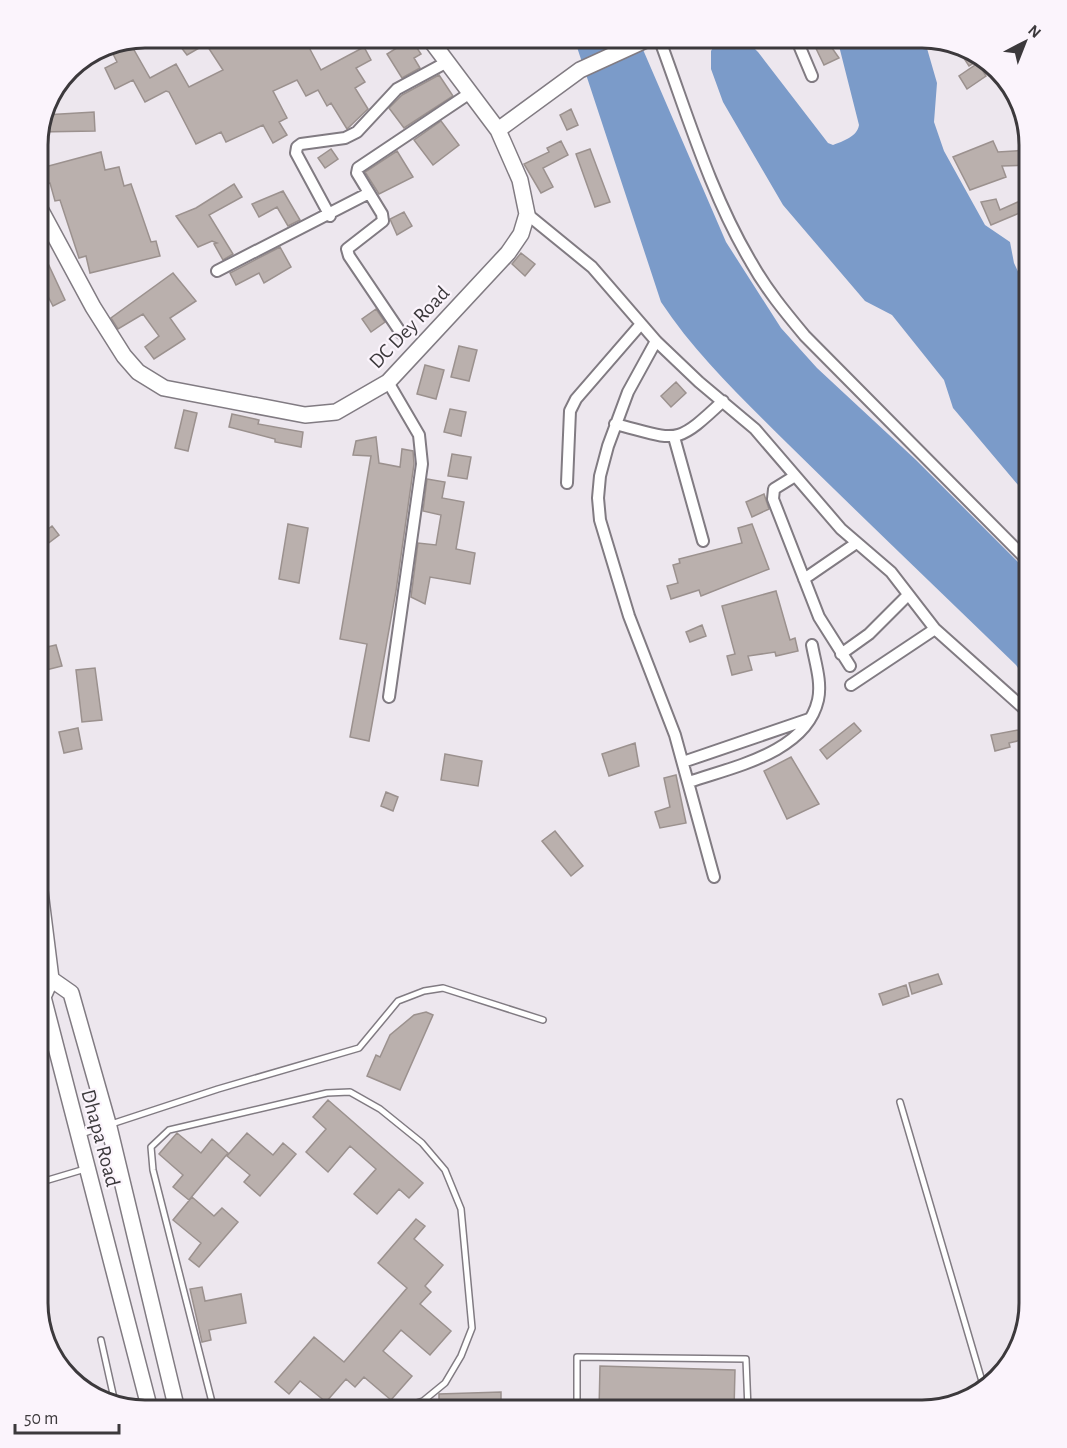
<svg xmlns="http://www.w3.org/2000/svg" width="1067" height="1448" viewBox="0 0 1067 1448" font-family="'Alegreya Sans',sans-serif">
<style>
.water{fill:#7b9bc9}
.building{fill:#bab0ad;stroke:#9b918e;stroke-width:1.5}
.lines{fill:none;stroke-linecap:round;stroke-linejoin:round}
.lane-casing{stroke:#817b82;stroke-width:8}
.street-casing{stroke:#817b82;stroke-width:14}
.secondary-casing{stroke:#817b82;stroke-width:18}
.lane{stroke:#fff;stroke-width:5}
.street{stroke:#fff;stroke-width:10}
.secondary{stroke:#fff;stroke-width:15}
.labels{text-anchor:middle;stroke-width:4.5;stroke-linejoin:round;paint-order:stroke}
.street-label{font-size:21px;fill:#3c393c;stroke:#fbf4fc}
.rim{fill:none;stroke:#3c393c;stroke-width:3}
</style>
<rect width="100%" height="100%" fill="#ede7ee"/>
<path class="water" d="M574,38H638L726,242L781,328L817,368L916,460L1029,573V684L1016,665C940,591 863,518 788,444C743,399 696,355 661,302Z
M719,38H744L758,52L828,143L833,145C843,141 857,137 859,125L837,38H924L937,83L934,122L944,151L985,225L1010,242L1014,263L1029,295V498L953,408L944,380L892,315L865,301L783,205L723,102L711,69V51Z"/>
<path class="building" d="M174,38H304L321,70L364,47L371,60L356,68L365,82L355,88L368,109L347,129L331,103L327,106L318,90L306,96L297,80L273,91L287,118L279,122L287,135L273,143L263,125L226,142L221,132L196,144L169,92L166,91L145,102L133,80L115,89L105,68L117,62L111,50L130,43L150,78L176,64L189,87L223,70L206,44L187,55Z
M811,38H825L839,58L824,65Z
M411,39L421,54L414,58L420,68L402,78L387,54Z
M956,46L976,52L982,58L969,66Z
M978,63L986,76L967,89L959,76Z
M439,75L453,96L404,128L389,108L402,95Z
M571,109L578,125L567,130L560,115Z
M94,112L95,131L39,132L44,115Z
M441,121L459,145L433,165L414,140Z
M561,141L568,155L543,168L553,187L541,193L524,164L549,152L547,148Z
M993,141L998,152L1029,150V165L1002,166L1006,177L970,190L953,157Z
M331,149L338,159L325,168L318,158Z
M590,149L610,202L595,207L576,154Z
M397,151L413,177L379,194L365,172Z
M101,152L105,170L119,167L124,186L131,184L151,242L156,241L160,256L90,273L86,256L79,258L60,200L55,201L50,183L45,184L41,168Z
M234,184L242,197L209,215L233,254L223,260L214,244L217,243L212,241L198,247L176,216L196,208Z
M283,191L300,220L288,226L277,207L259,217L252,204Z
M1029,197V209L991,225L981,202L996,199L1000,210Z
M404,212L412,226L397,235L390,219Z
M38,242L65,300L53,306L41,283L38,284Z
M280,247L291,267L264,283L259,273L236,285L230,273Z
M521,253L535,264L525,276L512,264Z
M173,273L196,301L170,318L185,339L154,359L145,347L159,336L143,314L118,329L111,318Z
M376,309L385,322L371,332L362,319Z
M459,346L477,350L469,381L451,377Z
M425,365L444,370L436,399L417,394Z
M676,382L686,393L671,407L661,396Z
M450,409L466,412L461,436L444,432Z
M184,410L197,413L188,451L175,448Z
M232,414L259,420L258,424L303,432L301,447L275,442V439L229,427Z
M376,437L379,463L400,467L402,449L413,451L414,464L396,591L369,741L350,737L367,644L340,639L371,456L353,455L356,441Z
M452,454L471,457L467,479L448,476Z
M427,479L445,482L442,498L464,502L456,549L475,553L470,584L430,577L425,604L411,597L418,543L436,545L441,515L423,511Z
M764,494L769,509L752,517L746,502Z
M288,524L308,528L299,583L279,579Z
M752,524L769,569L701,596L699,590L671,599L667,586L678,583L673,565L680,563L679,559L742,543L738,528Z
M52,526L59,535L38,551V537Z
M776,591L790,640L795,638L798,651L776,656L775,652L748,656L752,670L732,675L727,656L735,654L722,606Z
M702,625L706,636L690,642L686,632Z
M56,645L62,666L38,672V649Z
M95,668L102,720L82,722L76,670Z
M854,723L861,731L827,759L820,750Z
M78,728L82,749L64,753L59,732Z
M1024,729L1026,739L1009,743L1010,747L995,751L991,735Z
M635,743L639,766L609,776L602,754Z
M445,754L482,761L478,786L441,780Z
M791,757L819,804L787,819L764,771Z
M676,775L686,823L660,828L655,812L670,807L664,778Z
M386,792L398,797L393,811L381,806Z
M555,831L583,866L571,876L542,841Z
M938,974L942,984L912,994L909,983Z
M906,985L909,996L883,1005L879,994Z
M426,1012L433,1015L400,1090L367,1076L376,1055L380,1057L390,1035L414,1015Z
M328,1100L423,1183L409,1198L399,1189L377,1214L354,1194L376,1169L350,1146L328,1172L306,1152L326,1129L313,1117Z
M177,1133L201,1153L212,1139L228,1153L189,1200L173,1187L183,1175L159,1154Z
M247,1133L273,1155L283,1143L296,1154L260,1196L244,1182L250,1175L227,1156Z
M192,1197L214,1216L222,1208L238,1222L199,1267L189,1259L201,1243L173,1220Z
M416,1219L425,1226L414,1239L443,1265L425,1286L431,1292L420,1304L451,1331L430,1355L401,1330L383,1351L412,1376L391,1400L364,1377L355,1387L346,1379L326,1402L300,1381L289,1394L275,1382L314,1337L344,1362L407,1288L378,1263Z
M202,1287L205,1301L241,1294L246,1323L209,1330L211,1340L202,1342L190,1289Z
M600,1366L735,1370L734,1410H599Z
M501,1392V1410H439V1394Z"/>
<g class="lines">
<g class="lane-casing">
<path id="lane" d="M900,1102L984,1388
M81,1134L218,1089L359,1048L398,1001L424,991L443,988L543,1020
M38,1183L85,1169
M101,1340L115,1403
M214,1410L153,1170L151,1147L169,1130L327,1093L350,1092L380,1109L422,1143L445,1170L461,1209L472,1328L461,1356L445,1383L423,1401L393,1410
M253,1410L286,1404L357,1410
M577,1410V1357L746,1359L748,1410"/>
</g>
<g class="street-casing">
<path id="street" d="M659,38C687,113 710,193 751,262C766,289 785,312 805,336L1029,562
M796,38L812,76
M527,214L592,267L656,341L699,382L755,429L841,529L891,572L935,629L1029,713
M330,216L296,153L297,147L301,144L345,138L357,132L397,89L447,62
M217,271L369,193
M401,333L349,256L347,249L383,221L382,214L357,173L358,168L470,93
M656,341L628,392L608,446L600,476L598,498L600,520L629,616L675,735L714,877
M388,382L419,435L422,464L389,697
M615,424C678,440 674,447 723,401
M674,437L703,541
M795,476L774,489L773,499L819,617L850,666
M567,483L570,411L576,399L641,324
M804,579L855,544
M841,654L869,634L908,595
M851,685L935,629
M683,762L809,719
M689,782C732,767 806,753 818,700C822,682 815,662 812,645"/>
</g>
<g class="secondary-casing">
<path id="secondary" d="M498,130L580,70L650,38
M38,205L93,307L124,356L138,372L164,388L305,415L336,412L388,382L508,253L521,234L527,214L520,180L498,130L429,38
M38,875L51,979L43,997L150,1410
M51,979L71,993L109,1127L177,1410"/>
</g>
<use href="#lane" class="lane"/>
<use href="#street" class="street"/>
<use href="#secondary" class="secondary"/>
</g>
<g class="labels">
<g class="street-label">
<text transform="translate(409 327) rotate(-46)" y="7">DC Dey Road</text>
<text transform="translate(101 1138) rotate(75)" y="7">Dhapa Road</text>
</g>
</g>
<path d="M0 0H1067V1448H0ZM145 48H922A97 97 0 0 1 1019 145V1303A97 97 0 0 1 922 1400H145A97 97 0 0 1 48 1303V145A97 97 0 0 1 145 48Z" fill="#fbf4fc" fill-rule="evenodd"/>
<path class="rim" d="M145 48H922A97 97 0 0 1 1019 145V1303A97 97 0 0 1 922 1400H145A97 97 0 0 1 48 1303V145A97 97 0 0 1 145 48Z"/>
<g transform="translate(1025 42) rotate(42)" stroke="#fbf4fc" stroke-width="4.5" paint-order="stroke">
<path d="M0-4.5L10 22L0 15L-10 22Z" fill="#3c393c"/>
<text y="-9" font-size="16" font-weight="bold" text-anchor="middle" fill="#3c393c">N</text>
</g>
<path d="M15 1424v9h104v-9" fill="none" stroke="#3c393c" stroke-width="3"/>
<text x="24" y="1424" font-size="18" fill="#3c393c" stroke="#fbf4fc" stroke-width="4.5" paint-order="stroke">50 m</text>
</svg>
